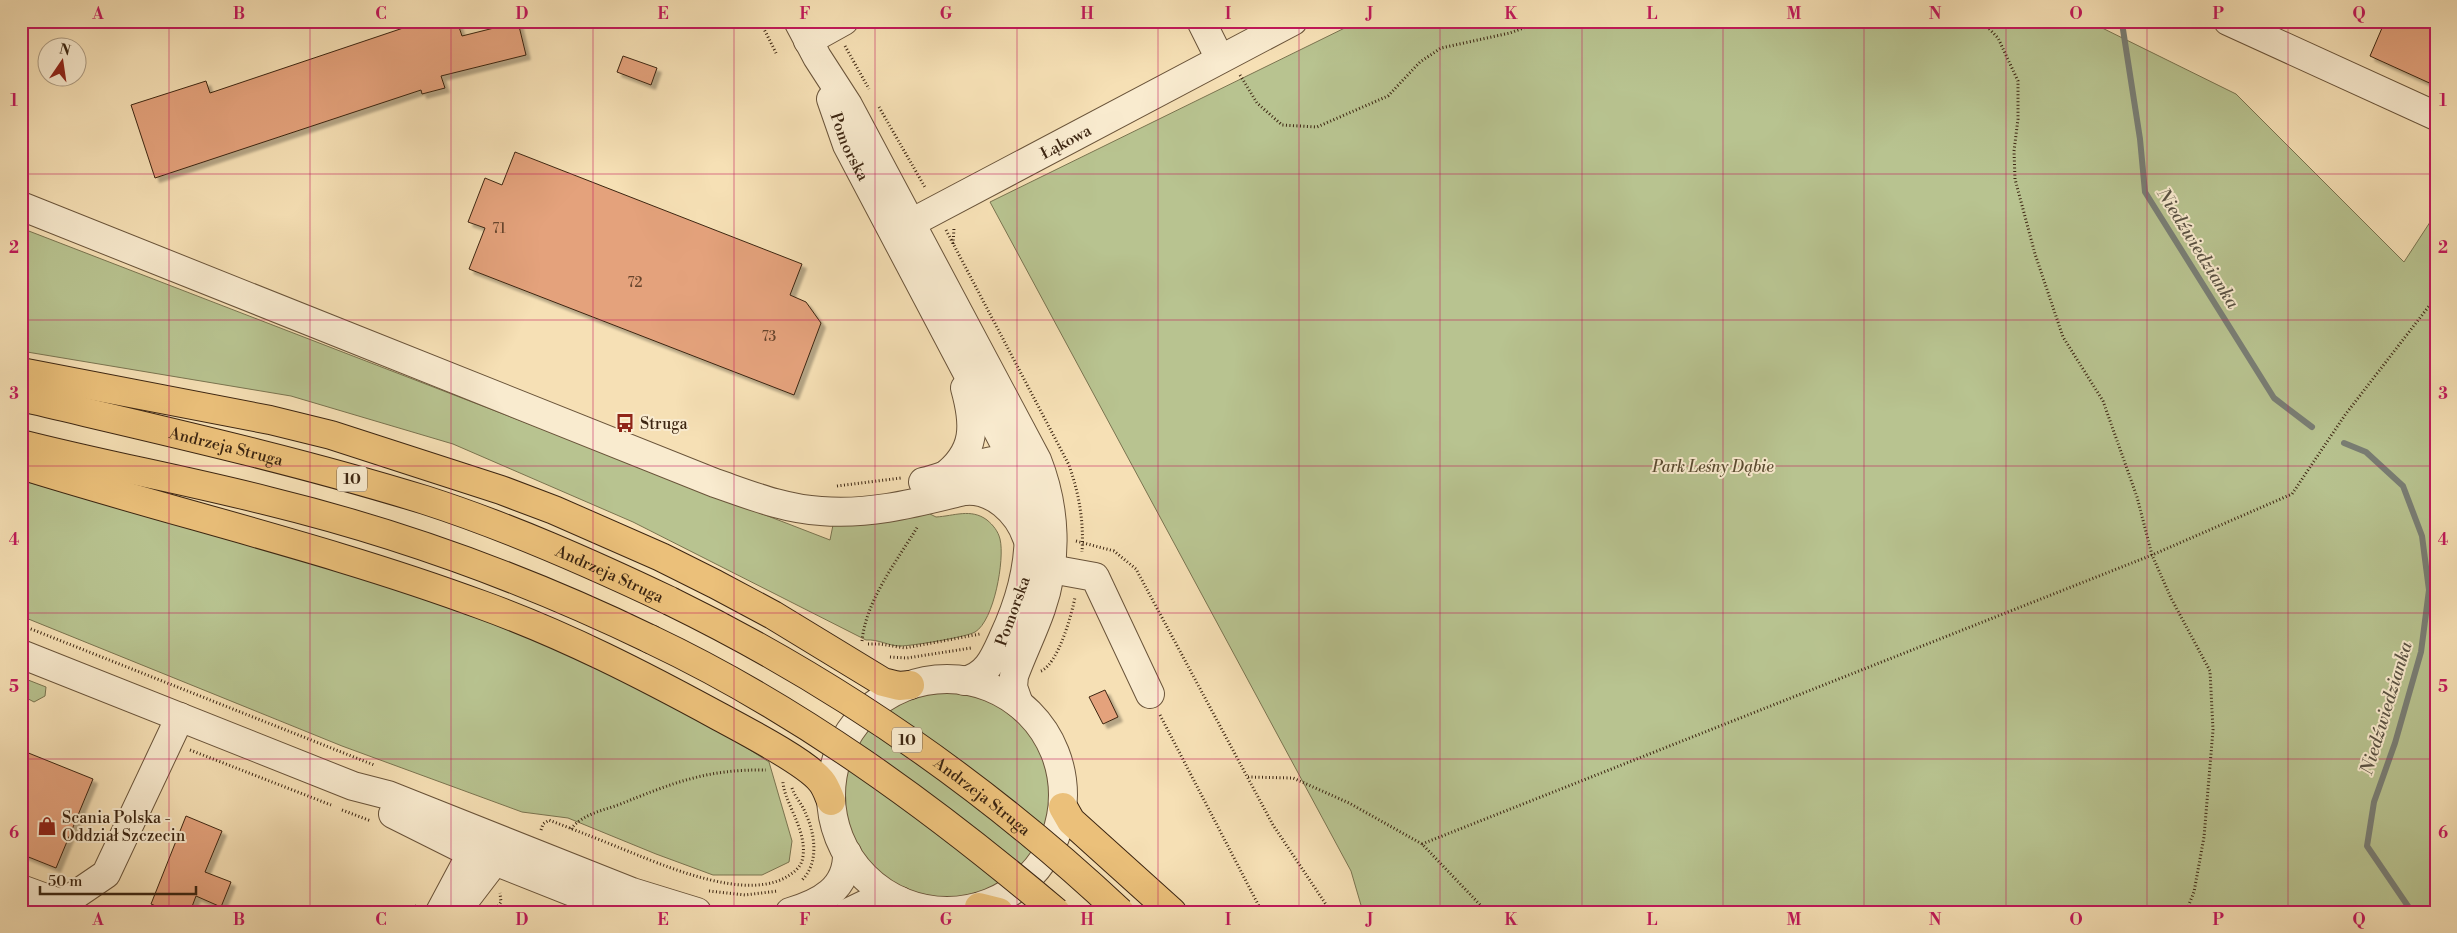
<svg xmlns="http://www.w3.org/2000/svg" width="2457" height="933" viewBox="0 0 2457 933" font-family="'Libre Bodoni',serif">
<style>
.green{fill:#b8c390;stroke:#7a7450}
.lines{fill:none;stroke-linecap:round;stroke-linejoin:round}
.stream{stroke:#797e75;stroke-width:6}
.building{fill:#e4a27c;stroke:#3c2511;filter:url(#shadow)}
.minor-casing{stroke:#6a543a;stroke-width:30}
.major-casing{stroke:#3c2511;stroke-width:30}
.path{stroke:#3c2511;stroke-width:3;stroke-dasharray:1 2.5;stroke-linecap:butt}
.minor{stroke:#f9ebcf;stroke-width:28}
.major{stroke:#ebc07a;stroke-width:28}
.major-bridge-casing{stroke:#3c2511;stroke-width:30;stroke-linecap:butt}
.major-bridge{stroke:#ebc07a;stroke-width:28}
.grid{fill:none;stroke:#c2185b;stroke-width:1;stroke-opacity:0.55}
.labels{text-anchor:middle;stroke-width:4;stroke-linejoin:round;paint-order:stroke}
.number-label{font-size:14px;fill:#66442c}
.shield{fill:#f9ebcf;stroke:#75604a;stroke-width:1}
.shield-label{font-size:15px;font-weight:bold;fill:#3c2511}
.street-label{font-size:16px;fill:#3c2511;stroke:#f9ebcf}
.poi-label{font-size:16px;fill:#3c2511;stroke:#f9ebcf;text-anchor:start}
.park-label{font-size:16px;font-style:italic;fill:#5b4c31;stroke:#f9ebcf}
.water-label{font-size:18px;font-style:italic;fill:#5a5243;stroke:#f9ebcf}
.neatline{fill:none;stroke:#c2185b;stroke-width:2}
.grid-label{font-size:16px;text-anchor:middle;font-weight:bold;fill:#c2185b}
</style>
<defs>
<filter id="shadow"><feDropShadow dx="4.5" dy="4.5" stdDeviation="1" flood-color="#0004"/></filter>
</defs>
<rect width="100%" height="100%" fill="#f6e0b5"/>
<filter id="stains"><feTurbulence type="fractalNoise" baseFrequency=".004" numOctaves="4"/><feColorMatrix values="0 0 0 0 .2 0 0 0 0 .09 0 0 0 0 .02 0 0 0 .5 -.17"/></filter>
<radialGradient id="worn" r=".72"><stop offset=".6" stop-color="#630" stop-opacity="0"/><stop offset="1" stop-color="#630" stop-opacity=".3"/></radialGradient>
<path class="green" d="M1359,21H2088L2236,94L2404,262L2436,213V912H1363L1351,871L990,202Z
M21,228L830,540L834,520L928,507L930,514L936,517C954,516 971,508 987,520C993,525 998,531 1000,539C1005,559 994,621 975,632C967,637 911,646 900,646C889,646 878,639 866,640L633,522L453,444L291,396L21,351Z
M21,480L390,586L473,615L558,649L623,678L717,729L769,762L792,841L789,862L762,875H713L656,854L568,818L522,812L342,746L21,616Z
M23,678L46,687L45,696L34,702L21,695Z
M844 796a103 103 0 1 1 206 0a103 103 0 1 1-206 0Z"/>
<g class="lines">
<path class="stream" d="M2122,23L2140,139L2145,192L2274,398L2312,427
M2344,443L2366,452L2403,486L2422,536L2429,590L2421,652L2395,743L2374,802L2367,846L2412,912"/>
</g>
<path class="building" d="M424,21H457L462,36L518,22L526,55L441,76L445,88L422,94L421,90L155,178L131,105L206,81L210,93Z
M2385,21H2418L2436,29V86L2370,56Z
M623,56L657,68L651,85L617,72Z
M515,152L802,264L790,295L806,302L821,323L794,395L469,269L485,228L468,222L485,178L502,185Z
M1105,690L1118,717L1103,724L1089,697Z
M21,750L93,779L56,868L21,854Z
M186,816L222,831L205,872L231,882L221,907L196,896L190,912H170L151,904Z"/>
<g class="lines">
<g class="minor-casing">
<g id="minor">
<path d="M798,21L817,57L848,105L1037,460C1056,508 1058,560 1041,609C1033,632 1022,654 1014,676L1013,687L1019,704"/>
<path d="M1201,21L1220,59"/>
<path d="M2228,21L2436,116"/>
<path d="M808,41L844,21"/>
<path id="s1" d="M831,99L847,145L1010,454C1040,515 1031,579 1003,638C994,658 987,676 964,681"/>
<path d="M21,206L715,483C750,495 784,509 821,511C868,515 911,504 956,493C971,489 989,486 1003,478C1018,468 1026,448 1021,431"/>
<path id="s2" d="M894,232L1293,21"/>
<path d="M943,477C977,452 975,424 965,388"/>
<path d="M923,482C954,475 996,451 1027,462"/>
<path d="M964,491C993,488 1018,512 1027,538"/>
<path d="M1051,569L1095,577L1150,694"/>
<path d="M21,654L353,786L388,795L632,892L697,912"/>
<circle cx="947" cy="795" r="116"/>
<path d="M393,814L459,847L623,912"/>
<path d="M21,889L62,904"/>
<path d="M58,912L62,904L106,874L180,717"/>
<path d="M440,912L472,852L486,840"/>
<path d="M456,912L495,861L497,846"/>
<path d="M790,912C820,903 848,889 847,853"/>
<path d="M849,912L874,900L900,901"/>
</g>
</g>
<g class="major-casing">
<g id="major">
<path d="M21,372L270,420L331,435L501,490L554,510L661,557L715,584L773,615L883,682L899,686L910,685"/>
<path id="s3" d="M21,397C156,429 292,459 425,500C509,527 590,563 670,601"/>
<path d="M21,444C103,465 186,480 268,501C399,533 528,580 650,639"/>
<path d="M21,465C174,513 331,549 482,605C565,635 643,675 720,717C744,730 806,762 821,781C826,787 828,794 831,801"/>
<path d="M1063,807L1071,821L1172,912"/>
<path d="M979,907L999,912"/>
</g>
</g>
<path class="path" d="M760,21L777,55
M1982,21L1998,38L2018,81V119L2014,151L2015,179L2035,254L2063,337L2103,401L2137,497L2152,555L2171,598L2210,671L2213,730L2204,837L2194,892L2186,912
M845,46L869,89
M1240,75L1257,103L1282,125L1317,127L1388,96L1420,62L1441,48L1510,33L1542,21
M879,107L926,189
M946,230L1069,465C1079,494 1084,521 1082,552
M953,244L954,228
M837,486L901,478
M1076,541L1114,551L1136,569L1273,825L1331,912
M21,625L374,765
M862,641C866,600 897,561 918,526
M868,644H880L905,648L980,634
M890,657L907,658L971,648
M1041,671C1058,664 1072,614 1075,597
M1160,715L1262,912
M190,750L331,805
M1248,777L1293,778L1349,803L1422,844L1487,912
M792,788C795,797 802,804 805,812C815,833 820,863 801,881
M342,810L371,821
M571,829C583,814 601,811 618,805C673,783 706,769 766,770
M541,830L543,824L549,820C572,829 596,838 620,848C661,864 749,905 791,874C797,870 802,865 803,856C807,829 782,799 783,780
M1422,844L2152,555L2292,494L2345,415L2436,297
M709,891L745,895L778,891
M412,912L417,905
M494,912L501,902L500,893"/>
<use href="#minor" class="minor"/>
<use href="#major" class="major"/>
<g class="major-bridge-casing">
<g id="major-bridge">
<path id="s4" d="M670,601C834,681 987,787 1120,912"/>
<path d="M650,639C798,709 932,807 1056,912"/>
</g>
</g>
<use href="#major-bridge" class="major-bridge"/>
</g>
<path class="grid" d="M169,21V912M310,21V912M451,21V912M593,21V912M734,21V912M875,21V912M1017,21V912M1158,21V912M1299,21V912M1440,21V912M1582,21V912M1723,21V912M1864,21V912M2006,21V912M2147,21V912M2288,21V912M21,174H2436M21,320H2436M21,466H2436M21,613H2436M21,759H2436"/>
<defs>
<g id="bus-bare" transform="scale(1.5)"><path d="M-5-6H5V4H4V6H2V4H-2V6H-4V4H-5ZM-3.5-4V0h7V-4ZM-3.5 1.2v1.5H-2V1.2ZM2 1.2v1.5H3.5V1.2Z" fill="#8f2418" stroke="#f9ebcf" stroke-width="2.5" paint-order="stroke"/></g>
<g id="shop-bare" transform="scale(1.5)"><path d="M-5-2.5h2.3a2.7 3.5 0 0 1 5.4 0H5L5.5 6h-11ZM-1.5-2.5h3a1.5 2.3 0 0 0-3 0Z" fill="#8f2418" stroke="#f9ebcf" stroke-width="2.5" paint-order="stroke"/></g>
</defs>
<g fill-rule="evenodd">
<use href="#bus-bare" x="625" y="423"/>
<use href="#shop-bare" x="47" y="826"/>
</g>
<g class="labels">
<g class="number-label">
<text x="499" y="233">71</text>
<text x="635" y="287">72</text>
<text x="769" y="341">73</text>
</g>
<g class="shield">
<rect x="337" y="466.5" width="30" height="25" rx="4"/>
<rect x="892" y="727.5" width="30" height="25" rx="4"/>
</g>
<g class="shield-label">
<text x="352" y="484">10</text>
<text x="907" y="745">10</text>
</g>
<g class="street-label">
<text dy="6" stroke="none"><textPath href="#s2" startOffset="194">Łąkowa</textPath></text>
<text dy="6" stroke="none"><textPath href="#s1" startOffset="51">Pomorska</textPath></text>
<text dy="6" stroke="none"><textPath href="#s3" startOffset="211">Andrzeja Struga</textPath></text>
<text dy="6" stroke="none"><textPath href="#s3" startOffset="616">Andrzeja Struga</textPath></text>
<text transform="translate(1012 611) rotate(-70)" y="6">Pomorska</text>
<text dy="6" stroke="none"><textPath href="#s4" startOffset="369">Andrzeja Struga</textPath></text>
</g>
<g class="poi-label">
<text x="640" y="429">Struga</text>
<text x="62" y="823">Scania Polska -<tspan x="62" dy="18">Oddział Szczecin</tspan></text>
</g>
<g class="park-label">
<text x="1713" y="472">Park Leśny Dąbie</text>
</g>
<g class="water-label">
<text transform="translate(2198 248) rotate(58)" y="6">Niedźwiedzianka</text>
<text transform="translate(2386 708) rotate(-73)" y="6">Niedźwiedzianka</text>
</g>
</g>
<rect width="2457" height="933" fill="none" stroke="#f6e0b5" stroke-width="55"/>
<g transform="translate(62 62) rotate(13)"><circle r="24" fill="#f9ebcf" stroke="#ad9c83"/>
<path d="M0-4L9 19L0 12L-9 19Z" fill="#8f2418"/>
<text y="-8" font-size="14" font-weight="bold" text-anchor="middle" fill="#3c2511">N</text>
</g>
<path d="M40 886v8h156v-8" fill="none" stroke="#3c2511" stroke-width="2.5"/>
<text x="48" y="886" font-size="15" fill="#3c2511" stroke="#f9ebcf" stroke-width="4" paint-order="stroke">50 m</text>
<rect x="28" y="28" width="2402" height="878" class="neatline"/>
<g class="grid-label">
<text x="98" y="19">A</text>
<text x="239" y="19">B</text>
<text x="381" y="19">C</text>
<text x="522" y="19">D</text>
<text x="663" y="19">E</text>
<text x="805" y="19">F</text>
<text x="946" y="19">G</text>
<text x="1087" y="19">H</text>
<text x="1228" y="19">I</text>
<text x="1370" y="19">J</text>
<text x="1511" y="19">K</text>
<text x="1652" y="19">L</text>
<text x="1794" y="19">M</text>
<text x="1935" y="19">N</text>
<text x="2076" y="19">O</text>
<text x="2218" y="19">P</text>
<text x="2359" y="19">Q</text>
<text x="14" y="106">1</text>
<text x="2443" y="106">1</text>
<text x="14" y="253">2</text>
<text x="2443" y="253">2</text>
<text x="14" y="399">3</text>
<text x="2443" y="399">3</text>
<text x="14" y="545">4</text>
<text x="2443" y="545">4</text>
<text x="14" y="692">5</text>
<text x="2443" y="692">5</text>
<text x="14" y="838">6</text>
<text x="2443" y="838">6</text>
<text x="98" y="925">A</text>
<text x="239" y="925">B</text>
<text x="381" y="925">C</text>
<text x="522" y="925">D</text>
<text x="663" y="925">E</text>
<text x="805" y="925">F</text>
<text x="946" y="925">G</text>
<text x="1087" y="925">H</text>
<text x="1228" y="925">I</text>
<text x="1370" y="925">J</text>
<text x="1511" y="925">K</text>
<text x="1652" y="925">L</text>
<text x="1794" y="925">M</text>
<text x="1935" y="925">N</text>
<text x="2076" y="925">O</text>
<text x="2218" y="925">P</text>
<text x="2359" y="925">Q</text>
</g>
<rect width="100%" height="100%" filter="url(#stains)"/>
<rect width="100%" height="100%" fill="url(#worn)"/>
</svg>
